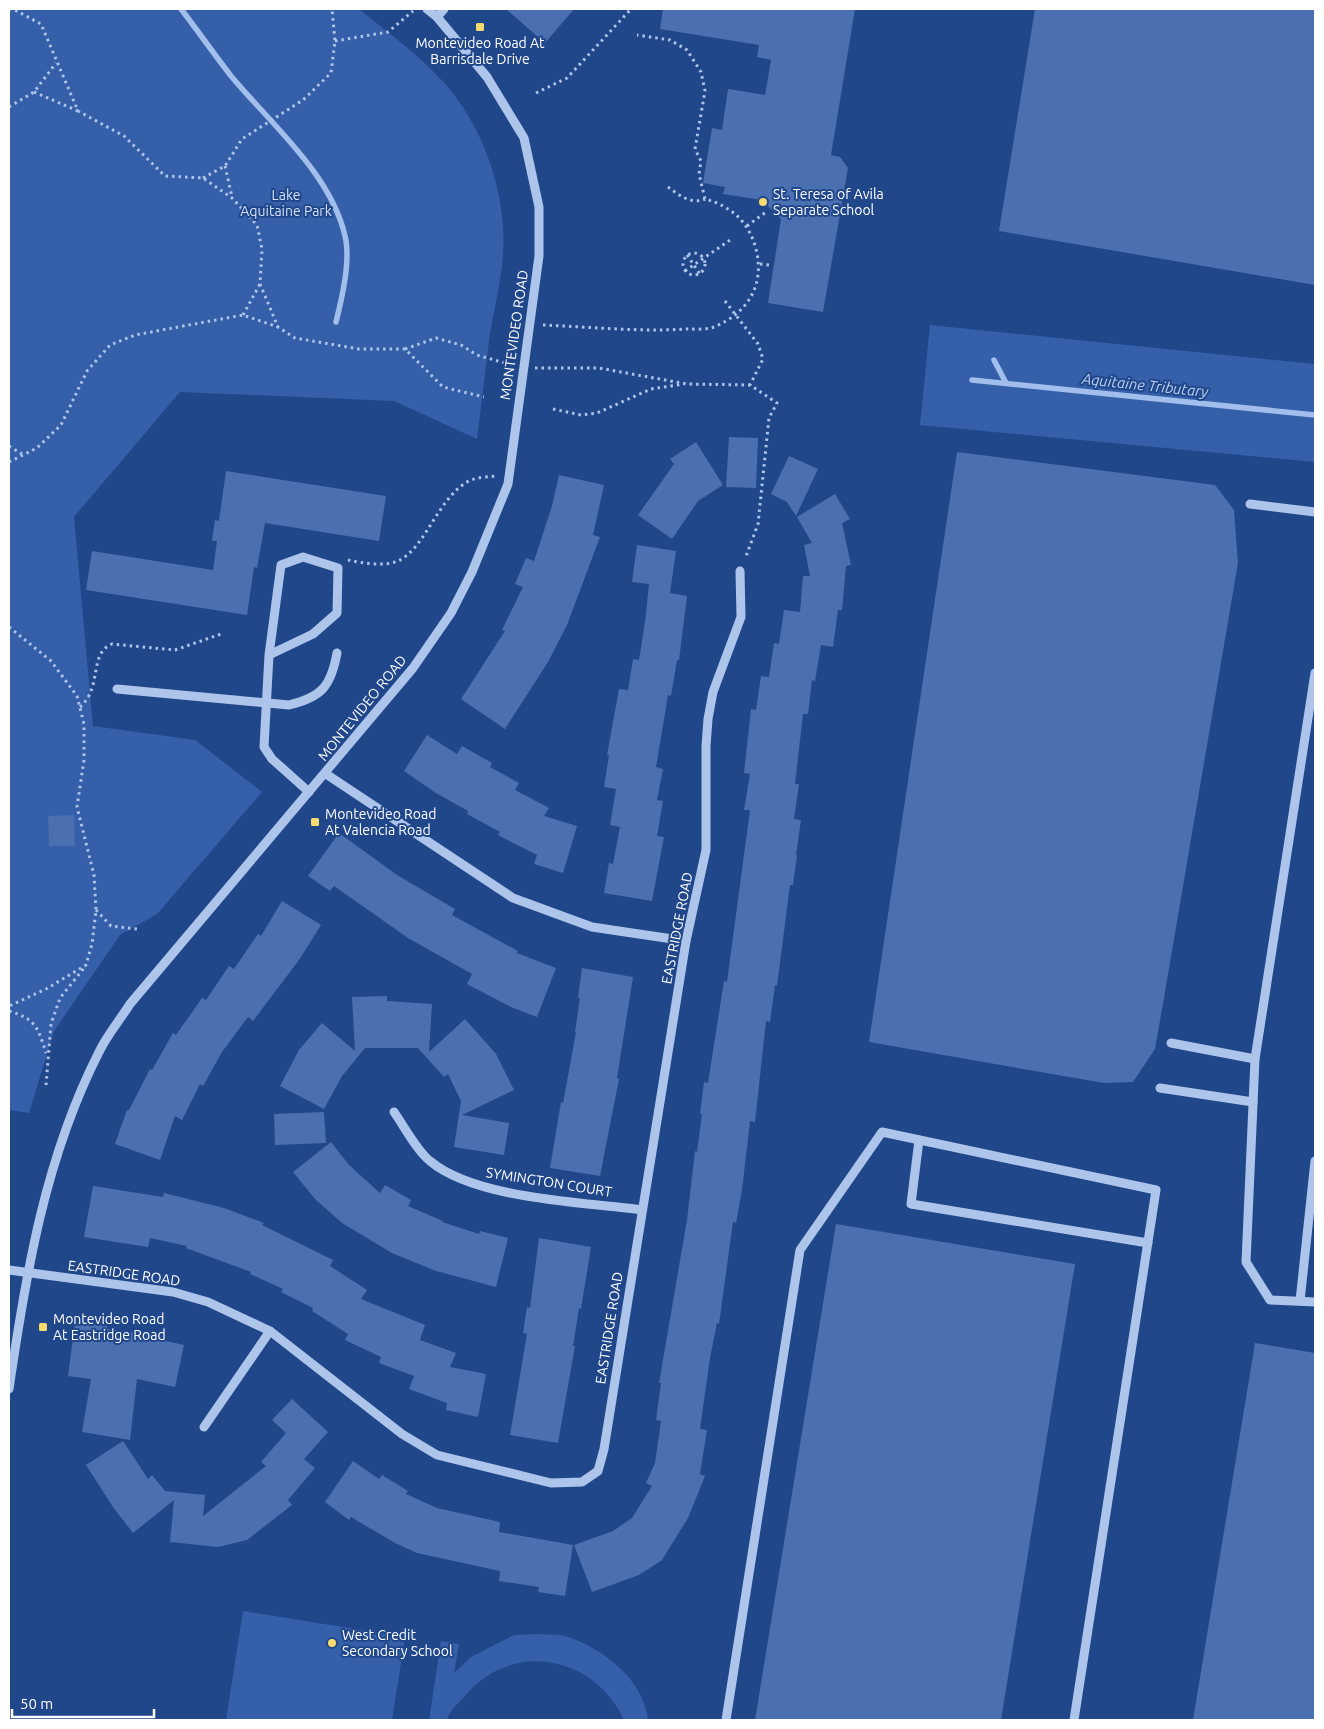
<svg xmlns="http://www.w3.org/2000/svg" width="1324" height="1729" font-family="Ubuntu,sans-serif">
	<rect width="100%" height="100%" fill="#21478b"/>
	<g fill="#355fa8">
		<path d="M9 9H359C391 35 426 60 452 92 487 137 507 198 503 255 501 284 493 312 489 341 485 373 481 406 477 439L394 401 180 392 74 517 93 726 195 740 262 792 157 914 120 935 54 1031 29 1113 9 1110Z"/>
		<path d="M930 325 1315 364V462L920 425Z"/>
		<path d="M243 1611 405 1637 392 1720H226Z"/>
		<path d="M541 1634C549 1635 558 1634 565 1636 601 1647 644 1679 648 1720H624C595 1656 512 1639 465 1696 459 1703 449 1711 447 1720H429L441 1641 459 1644 454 1673 471 1657 514 1635Z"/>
	</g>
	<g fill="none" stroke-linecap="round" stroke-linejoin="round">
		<g stroke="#a2beec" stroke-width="5.5">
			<path d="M181 9C198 31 214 54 231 76 270 123 331 174 345 236 351 260 342 298 336 322"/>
			<path d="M994 360 1006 383"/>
			<path d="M972 380 1315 415"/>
		</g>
	</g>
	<g fill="#4a70b2">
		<path d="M506 9H574L545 43Z"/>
		<path d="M663 9H855L831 155 840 157 848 168 823 312 768 303 781 219 762 200 723 194 725 187 703 183 712 128 722 130 728 89 765 95 771 60 757 57 759 45 660 29Z"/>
		<path d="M1035 9H1315V285L999 231Z"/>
		<path d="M729 437 758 438 756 488 726 487Z"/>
		<path d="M696 442 723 485 698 501 672 539 638 515 674 464 670 459Z"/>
		<path d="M957 452 1215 485 1234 510 1238 563 1164 998 1155 1049 1133 1082 1104 1083 869 1042Z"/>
		<path d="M789 456 818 469 796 516 787 502 771 494Z"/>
		<path d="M226 471 386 496 379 541 265 523 257 568 254 567 247 615 86 590 92 551 213 570 217 541H212L215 520 219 521Z"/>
		<path d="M559 475 604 485 593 535 600 537 567 625 548 662 505 729 461 699 505 631 502 630 523 587 515 584 526 558 534 561 552 506Z"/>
		<path d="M835 494 850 519 842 523 851 565 846 566 842 610H838L833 647 821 645 815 681 812 680 808 714H803L795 784H799L794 819 801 820 796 855H797L793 885H790L777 986 775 985 770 1022 766 1021 755 1122 750 1121 742 1190 736 1223 733 1222 719 1324 717 1323 710 1358 700 1429 707 1430 700 1474 705 1476 688 1518 662 1560 639 1575 592 1592 574 1545 613 1531 632 1518 652 1486 646 1483 655 1463 661 1421 656 1420 661 1383H659L687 1220 695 1151 697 1152 702 1114H700L704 1082 708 1083 724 981 727 982 750 810H744L750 774 744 773 751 709 756 710 761 676 769 677 774 643 779 644 784 610 800 612 803 576H810L804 545 812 543 797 517Z"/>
		<path d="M637 545 676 551 670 593 687 596 679 660H677L671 696 668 695 656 767 663 769 657 800 663 801 657 836 664 837 652 901 604 893 609 863 613 864 620 827 610 825 616 789 604 787 609 755H607L619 689 628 690 633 659 639 660 645 622 649 584 632 582Z"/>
		<path d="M427 735 457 754 462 746 492 763 490 767 519 783 515 790 549 808 544 816 577 826 563 873 534 864 537 855 498 835 500 832 467 814 468 811 436 793 404 771Z"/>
		<path d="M74 815 75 846H49L48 816Z"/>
		<path d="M339 833 397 875 455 909 452 915 518 951 517 953 556 968 537 1017 511 1007 467 984 472 974 408 938 334 886 330 891 308 876Z"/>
		<path d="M282 901 321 925 299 960 253 1021 248 1017 222 1052 203 1086 200 1084 182 1120 175 1116 160 1160 115 1144 127 1110H129L150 1069 152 1070 173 1033 176 1035 202 998 206 1000 229 966 234 969 258 934 261 936Z"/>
		<path d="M582 968 633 977 617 1078 619 1079 600 1176 550 1168 561 1102 563 1103 576 1032H575L580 998H578Z"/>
		<path d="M387 996V1001L432 1004 429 1052 465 1019 496 1054 514 1090 462 1115 509 1123 504 1155 454 1147 461 1101 448 1074 444 1077 418 1048H365L342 1076 324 1109 280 1086 299 1050 322 1023 355 1051 352 997Z"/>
		<path d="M324 1112 326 1143 275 1145 274 1114Z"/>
		<path d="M331 1142 349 1165 380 1193 385 1185 411 1200 408 1206 443 1221 442 1222 479 1234 480 1231 508 1238 496 1287 436 1271 392 1253 342 1223 315 1199 293 1172Z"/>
		<path d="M93 1186 163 1197 164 1193 224 1208 264 1223 262 1225 333 1260 330 1266 367 1290 361 1299 425 1325 420 1340 456 1353 450 1367 486 1374 478 1417 446 1410 447 1403 409 1389 414 1376 379 1363 381 1357 345 1340 348 1334 312 1311 313 1308 281 1292 283 1289 250 1274 251 1272 186 1248 187 1246 150 1238 148 1247 84 1237Z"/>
		<path d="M836 1224 1075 1264 1001 1720H755Z"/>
		<path d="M539 1238 591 1247 581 1309 579 1308 573 1346H575L558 1443 510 1435 527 1334 523 1333 527 1307 530 1308Z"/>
		<path d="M75 1322 107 1326V1329L144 1334 143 1336 184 1345 175 1387 137 1379 130 1440 82 1432 91 1379 68 1376Z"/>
		<path d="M1255 1343 1315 1353V1720H1193Z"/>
		<path d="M292 1399 328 1432 304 1459 315 1468 288 1500 292 1505 247 1540 218 1547 170 1542 174 1500 133 1533 113 1507 86 1465 123 1441 148 1479 152 1475 165 1491 205 1495 203 1516 266 1466 261 1462 286 1433 272 1420Z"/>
		<path d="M353 1461 379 1479 382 1475 408 1491 406 1494 437 1508 500 1522 499 1532 573 1545 565 1596 538 1592 539 1587 499 1581 500 1571 417 1553 395 1543 351 1517 349 1520 325 1502Z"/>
	</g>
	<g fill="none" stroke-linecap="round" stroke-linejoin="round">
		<g stroke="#aec5eb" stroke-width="3" stroke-dasharray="2.5 4" stroke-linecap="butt">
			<path d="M9 9H13L41 24 78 111 124 136 165 176 203 178 232 198 257 225 262 249 260 284 278 327 295 338 359 349H405L443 387 484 397"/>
			<path d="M335 41 388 32 413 11"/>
			<path d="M34 92 78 111"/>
			<path d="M536 93 567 78 631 9"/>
			<path d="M9 107 34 92 56 63"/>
			<path d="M225 166 232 197"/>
			<path d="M203 178 225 166 242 139 303 100 331 73 335 41 332 9"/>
			<path d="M668 187C679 195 691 205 705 199"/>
			<path d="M747 226 766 212"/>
			<circle cx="694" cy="264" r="11"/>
			<path d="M687 255 700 274"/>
			<path d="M760 264 770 265"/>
			<path d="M685 271 733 238"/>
			<path d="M725 301 758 344 763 359 750 385 777 403 769 418 758 524 745 559"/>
			<path d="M243 315 260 284"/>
			<path d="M543 325C591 327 639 332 687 329 695 329 706 330 714 327 748 313 765 285 756 249 749 222 731 206 705 199L699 174 701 161 695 149 705 91 701 72 687 50 670 40 637 35"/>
			<path d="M405 349 436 338 461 345 477 355 512 365"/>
			<path d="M535 368H599L687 384 750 385"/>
			<path d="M553 409 581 415 597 413 651 389 684 384"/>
			<path d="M9 446 22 454"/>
			<path d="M9 462 37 448 61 425 87 371 110 345 135 335 243 315 278 327"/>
			<path d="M348 560C362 563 383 567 398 561 426 548 438 497 469 481 477 477 488 477 496 476"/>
			<path d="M9 627 51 661 77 696 84 724V760L77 807 94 875 96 910 92 944 86 965 46 989 9 1006"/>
			<path d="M80 707C103 687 88 654 112 644L175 650 221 634"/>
			<path d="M96 910 111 926 137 929"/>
			<path d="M9 1011C36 1019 38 1028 46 1053"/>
			<path d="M46 1085 51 1024 60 998 84 968"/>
		</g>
		<g stroke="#aec5eb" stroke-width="9">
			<path d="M437 17 444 9"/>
			<path d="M1250 504 1315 512"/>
			<path d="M269 655 313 634 337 613 338 568 303 557 281 565 269 655 264 747 272 759 309 792"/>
			<path d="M1315 673 1255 1059 1246 1262 1270 1300 1315 1302"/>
			<path d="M117 689 289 705C322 697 331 686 337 653"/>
			<path d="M326 774 513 898 592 927 686 941"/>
			<path d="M1171 1043 1255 1059"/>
			<path d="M1160 1088 1253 1102"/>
			<path d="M394 1112C404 1126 417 1151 430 1161 475 1199 583 1202 642 1210"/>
			<path d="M919 1140 911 1204 1148 1243"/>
			<path d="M9 1270 173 1292 208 1302 270 1331 402 1434 437 1455 551 1483 582 1482 598 1471 604 1449 686 941 706 850V746L708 719 713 692 741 617 740 571"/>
			<path d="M1300 1301 1315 1161"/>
			<path d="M9 1389C26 1273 45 1158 99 1052 107 1035 120 1020 130 1004L413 668 451 613 472 572 508 484 539 256V207L524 138 487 77 437 17 427 9"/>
			<path d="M204 1427 270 1331"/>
			<path d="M726 1720 800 1250 882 1132 1156 1190 1074 1720"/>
		</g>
	</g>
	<g fill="#f8db6f" stroke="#21478b" stroke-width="2">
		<rect x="475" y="22" width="10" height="10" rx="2.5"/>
		<circle cx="763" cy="202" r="5"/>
		<rect x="310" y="817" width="10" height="10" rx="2.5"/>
		<rect x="38" y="1322" width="10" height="10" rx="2.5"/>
		<circle cx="332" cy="1643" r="5"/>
	</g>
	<g text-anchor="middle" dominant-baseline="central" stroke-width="4" stroke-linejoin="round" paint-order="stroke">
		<g font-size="14" fill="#fff" stroke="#21478b" text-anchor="start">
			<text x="480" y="43" text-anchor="middle">Montevideo Road At<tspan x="480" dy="16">Barrisdale Drive</tspan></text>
			<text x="773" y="194">St. Teresa of Avila<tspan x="773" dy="16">Separate School</tspan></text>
			<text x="325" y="814">Montevideo Road<tspan x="325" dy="16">At Valencia Road</tspan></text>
			<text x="53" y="1319">Montevideo Road<tspan x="53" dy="16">At Eastridge Road</tspan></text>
			<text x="342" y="1635">West Credit<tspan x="342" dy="16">Secondary School</tspan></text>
		</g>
		<g font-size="14" fill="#d3e1f8" stroke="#21478b">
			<text x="286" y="195">Lake<tspan x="286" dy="16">Aquitaine Park</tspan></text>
		</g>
		<g font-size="14" fill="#fff" stroke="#21478b">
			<text transform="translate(514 335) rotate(-82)">MONTEVIDEO ROAD</text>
			<text transform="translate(362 708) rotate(-51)">MONTEVIDEO ROAD</text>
			<text transform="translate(677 928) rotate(-79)">EASTRIDGE ROAD</text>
			<text transform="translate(549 1182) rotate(9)">SYMINGTON COURT</text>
			<text transform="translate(124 1273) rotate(8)">EASTRIDGE ROAD</text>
			<text transform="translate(609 1328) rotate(-81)">EASTRIDGE ROAD</text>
		</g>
		<g font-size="15" font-style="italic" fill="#bacff2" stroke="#21478b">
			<text transform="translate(1145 385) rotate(6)">Aquitaine Tributary</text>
		</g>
	</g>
	<rect width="1324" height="1729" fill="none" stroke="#ffffff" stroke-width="20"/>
	<path d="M12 1709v8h142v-8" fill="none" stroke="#ffffff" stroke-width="2.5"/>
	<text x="20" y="1709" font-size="15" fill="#ffffff" stroke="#21478b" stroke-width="4" paint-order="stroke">50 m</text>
</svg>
